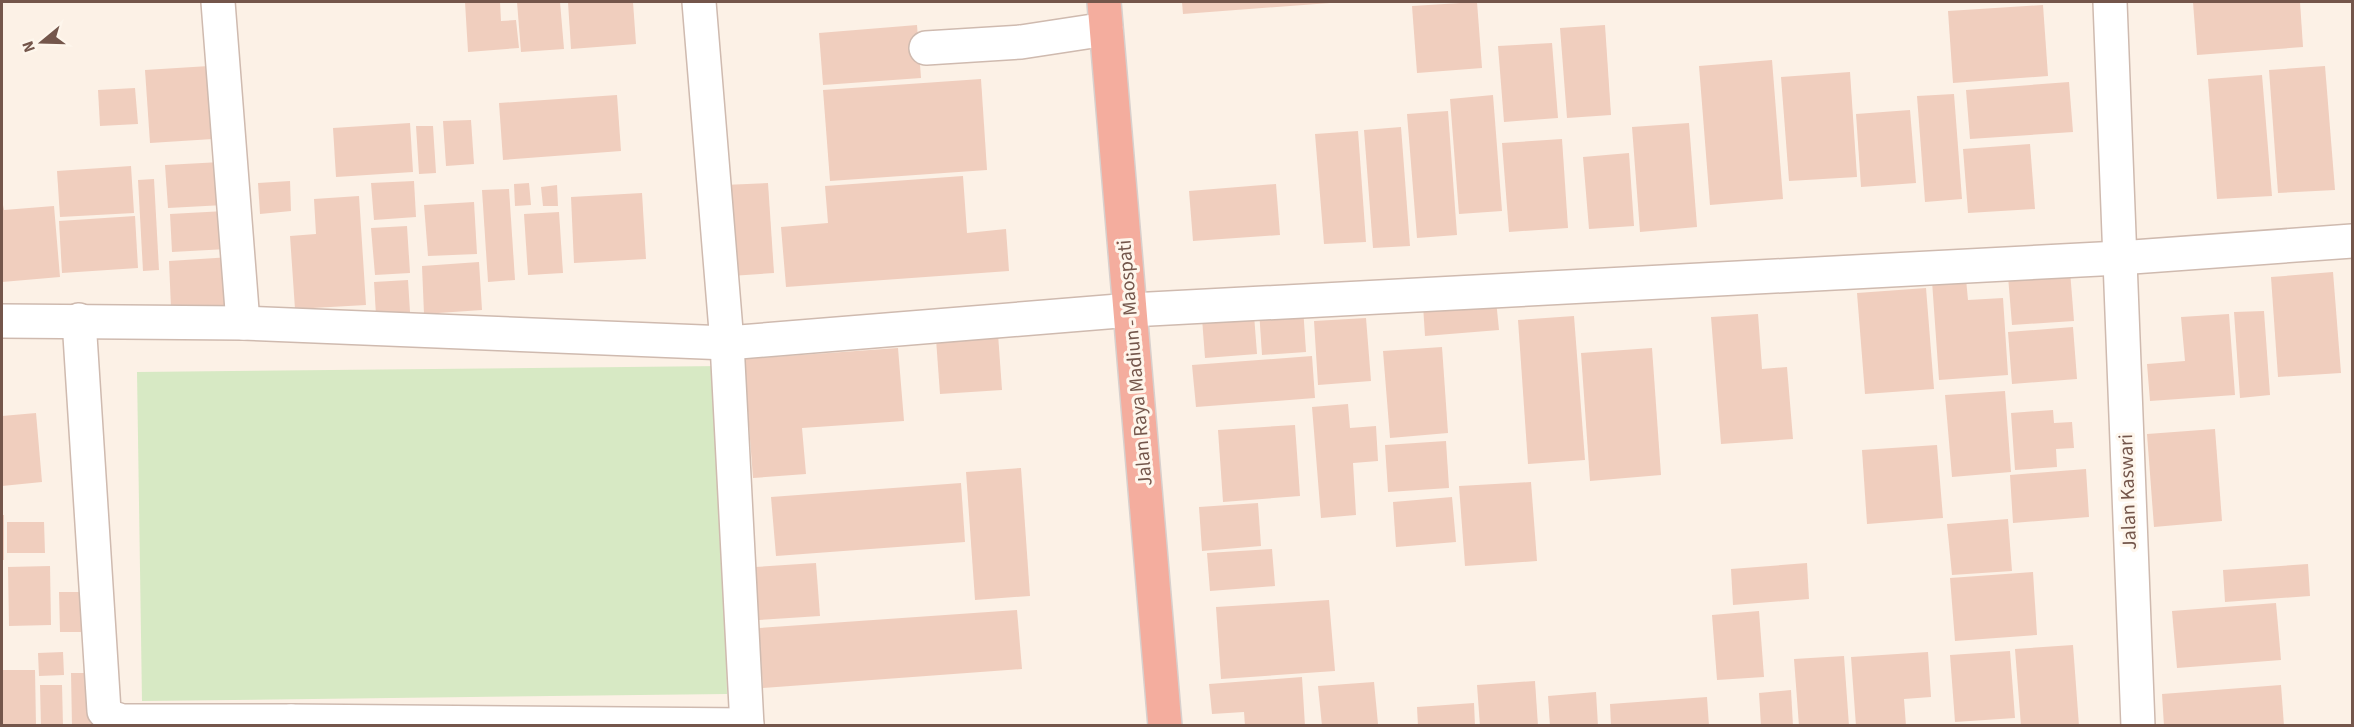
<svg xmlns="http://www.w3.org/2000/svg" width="2354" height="727" font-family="'Source Sans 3',sans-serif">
	<rect width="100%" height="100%" fill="#fcf1e6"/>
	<path fill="#d7e9c4" d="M722 366 727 694 142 701 137 372Z"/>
	<g fill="#f0cebe">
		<path d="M465 2H500L501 21 516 20 519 48 468 52Z"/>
		<path d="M517 2H560L564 49 521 52Z"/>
		<path d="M568 2H633L636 44 571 49Z"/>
		<path d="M1182 2H1330V3L1183 14Z"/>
		<path d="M1477 2 1482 68 1417 73 1412 6Z"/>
		<path d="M2193 2H2300L2303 47 2197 55Z"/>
		<path d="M2043 5 2048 76 1953 83 1948 11Z"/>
		<path d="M917 25 921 78 823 85 819 33Z"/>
		<path d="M1605 25 1611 115 1567 118 1560 28Z"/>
		<path d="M1552 43 1558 118 1504 122 1498 46Z"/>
		<path d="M1772 60 1783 199 1710 205 1699 66Z"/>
		<path d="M209 66 213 139 150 143 145 70Z"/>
		<path d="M2325 66 2335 190 2278 193 2269 70Z"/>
		<path d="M1850 72 1857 177 1789 181 1781 77Z"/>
		<path d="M2262 75 2272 196 2217 199 2208 79Z"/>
		<path d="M981 79 987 170 830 181 823 90Z"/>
		<path d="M2069 82 2073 132 1970 139 1966 90Z"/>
		<path d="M135 88 138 124 100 126 98 90Z"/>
		<path d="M1954 94 1962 199 1925 202 1917 96Z"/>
		<path d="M617 95 621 151 503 160 499 103Z"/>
		<path d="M1493 95 1502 211 1459 214 1450 99Z"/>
		<path d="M1910 110 1916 183 1861 187 1856 114Z"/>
		<path d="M1448 111 1457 235 1417 238 1407 114Z"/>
		<path d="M471 120 474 164 446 166 443 121Z"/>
		<path d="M410 123 413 172 336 177 333 128Z"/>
		<path d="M1689 123 1697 227 1640 232 1632 127Z"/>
		<path d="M416 126H433L436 173 419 174Z"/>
		<path d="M1401 127 1410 246 1373 248 1364 130Z"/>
		<path d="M1358 131 1366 242 1324 244 1315 134Z"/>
		<path d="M1562 139 1568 228 1509 232 1502 143Z"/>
		<path d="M2030 144 2035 209 1968 213 1963 149Z"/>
		<path d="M1629 153 1634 226 1589 229 1583 157Z"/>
		<path d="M221 162 224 205 168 208 165 165Z"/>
		<path d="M131 166 134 213 60 217 57 171Z"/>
		<path d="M963 176 967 233 1006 229 1009 271 786 287 781 227 828 223 825 186Z"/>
		<path d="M154 179 159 270 143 271 138 180Z"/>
		<path d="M290 181 291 211 260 214 258 183Z"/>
		<path d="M414 181 416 217 374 220 371 183Z"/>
		<path d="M529 183 531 205 515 206 514 184Z"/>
		<path d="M768 183 774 273 731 276 724 185Z"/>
		<path d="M1276 184 1280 235 1193 241 1189 191Z"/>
		<path d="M557 185 558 206H543L541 187Z"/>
		<path d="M509 189 515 280 488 282 482 190Z"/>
		<path d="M642 193 646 259 574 263 571 197Z"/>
		<path d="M359 196 366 305 295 309 290 236 316 234 314 199Z"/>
		<path d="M2 200 4 210 54 206 60 277 2 282Z"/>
		<path d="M474 202 477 254 428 256 424 205Z"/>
		<path d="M225 211 227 249 172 252 170 214Z"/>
		<path d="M559 212 563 273 528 275 524 214Z"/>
		<path d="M135 216 138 268 62 273 59 221Z"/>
		<path d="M407 226 410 273 375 275 371 228Z"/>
		<path d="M231 257 234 305 171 308 169 261Z"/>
		<path d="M479 262 482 310 424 314 422 266Z"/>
		<path d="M2070 271 2074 321 2012 325 2008 276Z"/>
		<path d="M2333 272 2341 373 2278 377 2271 277Z"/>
		<path d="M1966 279 1968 300 2003 298 2008 375 1939 380 1932 281Z"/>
		<path d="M408 280 410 312 376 315 374 282Z"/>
		<path d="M1926 288 1934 389 1865 394 1857 293Z"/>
		<path d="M1496 300 1499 330 1425 336 1423 305Z"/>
		<path d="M1303 307 1306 352 1262 355 1259 310Z"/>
		<path d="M2264 311 2270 395 2240 398 2234 312Z"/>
		<path d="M1758 314 1762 369 1787 367 1793 439 1721 444 1711 317Z"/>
		<path d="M2229 314 2235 395 2150 401 2147 364 2185 361 2181 317Z"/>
		<path d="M1254 315 1257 354 1205 358 1202 318Z"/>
		<path d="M1574 316 1585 460 1528 464 1518 320Z"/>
		<path d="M1366 318 1371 381 1318 385 1314 321Z"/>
		<path d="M2073 327 2077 379 2012 384 2008 332Z"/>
		<path d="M998 334 1002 390 940 394 936 339Z"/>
		<path d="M1442 347 1448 433 1390 438 1383 351Z"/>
		<path d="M898 348 904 421 802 428 806 474 753 478 744 359Z"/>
		<path d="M1652 348 1661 475 1590 481 1581 353Z"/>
		<path d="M1312 356 1315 398 1196 407 1192 365Z"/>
		<path d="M2005 391 2011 472 1952 477 1945 395Z"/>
		<path d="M1348 404 1350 428 1376 426 1378 461 1353 463 1356 515 1321 518 1312 407Z"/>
		<path d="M2053 410 2054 423 2072 422 2074 448 2056 449 2057 467 2015 470 2011 413Z"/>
		<path d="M36 413 42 482 2 486V416Z"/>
		<path d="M1295 425 1300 496 1223 502 1218 430Z"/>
		<path d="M2215 429 2222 521 2154 527 2147 434Z"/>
		<path d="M1446 441 1449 488 1388 492 1385 445Z"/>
		<path d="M1937 445 1943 518 1867 524 1862 450Z"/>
		<path d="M1021 468 1030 596 975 600 966 472Z"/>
		<path d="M2086 469 2089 517 2013 523 2010 475Z"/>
		<path d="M1531 482 1537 561 1465 566 1459 486Z"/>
		<path d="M961 483 965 542 776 556 771 497Z"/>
		<path d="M1452 497 1456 542 1396 547 1393 502Z"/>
		<path d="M1258 503 1261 546 1202 551 1199 507Z"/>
		<rect x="2" y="515" width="2" height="45"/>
		<path d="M2008 519 2012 571 1952 575 1947 524Z"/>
		<path d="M7 522H44L45 553H7Z"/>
		<path d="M1272 549 1275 586 1210 591 1207 553Z"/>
		<path d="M816 563 820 616 759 620 755 567Z"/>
		<path d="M1807 563 1809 599 1733 605 1731 569Z"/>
		<path d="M2308 564 2310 596 2225 602 2223 570Z"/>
		<path d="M50 566 51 625 9 626 8 567Z"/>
		<path d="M2033 572 2037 635 1955 641 1950 578Z"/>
		<path d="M59 592H84L85 632H60Z"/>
		<path d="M1329 600 1335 671 1221 679 1216 607Z"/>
		<path d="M2276 603 2281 660 2177 668 2172 611Z"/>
		<path d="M1017 610 1022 669 763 688 759 628Z"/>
		<path d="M1759 611 1764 677 1717 680 1712 615Z"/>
		<path d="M2073 645 2079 726H2021L2015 649Z"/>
		<path d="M2010 651 2015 718 1955 722 1950 655Z"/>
		<path d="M63 652 64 675 39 676 38 653Z"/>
		<path d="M1928 652 1931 697 1904 699 1906 726H1856L1851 657Z"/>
		<path d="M1844 656 1849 726H1799L1794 659Z"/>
		<path d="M2 670H35L36 726H2Z"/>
		<path d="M71 673H92L93 726H72Z"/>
		<path d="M1302 677 1305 726H1245L1244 712 1212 714 1209 684Z"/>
		<path d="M1535 681 1538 726H1480L1477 685Z"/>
		<path d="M1374 682 1378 724 1322 726 1318 686Z"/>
		<path d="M40 685H62L63 726H41Z"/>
		<path d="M2281 685 2284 726H2164L2162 694Z"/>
		<path d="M1791 690 1793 726H1761L1759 693Z"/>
		<path d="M1596 692 1598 726H1550L1548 696Z"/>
		<path d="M1707 697 1709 726H1611L1610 704Z"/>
		<path d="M1474 703 1475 726H1418L1417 707Z"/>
	</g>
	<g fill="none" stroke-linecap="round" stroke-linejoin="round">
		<defs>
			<g id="street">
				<path d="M218 2 243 323"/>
				<path d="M699 2 727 343 747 726"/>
				<path d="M2110 2 2138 726"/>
				<path d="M926 48 1021 42 1106 29"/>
				<path d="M79 320 104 711 110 717 122 721H291"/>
				<path d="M2 321 243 323 727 343 1131 310 2119 258 2352 241"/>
				<path d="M292 726 291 721 747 725"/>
			</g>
			<path id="highway" d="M1104 2 1165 726"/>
		</defs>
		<use href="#street" stroke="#cfbaaf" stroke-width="36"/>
		<use href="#highway" stroke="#d8d0cd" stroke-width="36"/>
		<use href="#street" stroke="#fff" stroke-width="33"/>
		<use href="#highway" stroke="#f4ad9e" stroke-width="33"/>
	</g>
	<g text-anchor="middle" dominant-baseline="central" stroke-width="6" stroke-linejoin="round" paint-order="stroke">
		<g font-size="20" fill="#74564b" stroke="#fef6ec">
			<text transform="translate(1135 363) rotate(-95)">Jalan Raya Madiun - Maospati</text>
			<text transform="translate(2128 492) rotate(-92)">Jalan Kaswari</text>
		</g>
	</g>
	<rect width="2354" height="727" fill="none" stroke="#74564b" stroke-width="6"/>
	<g transform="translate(42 42) rotate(251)" stroke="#fef6ec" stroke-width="4.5" paint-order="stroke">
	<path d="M0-4.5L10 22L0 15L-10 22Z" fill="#74564b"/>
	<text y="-9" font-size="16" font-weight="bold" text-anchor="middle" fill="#74564b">N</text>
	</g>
</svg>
